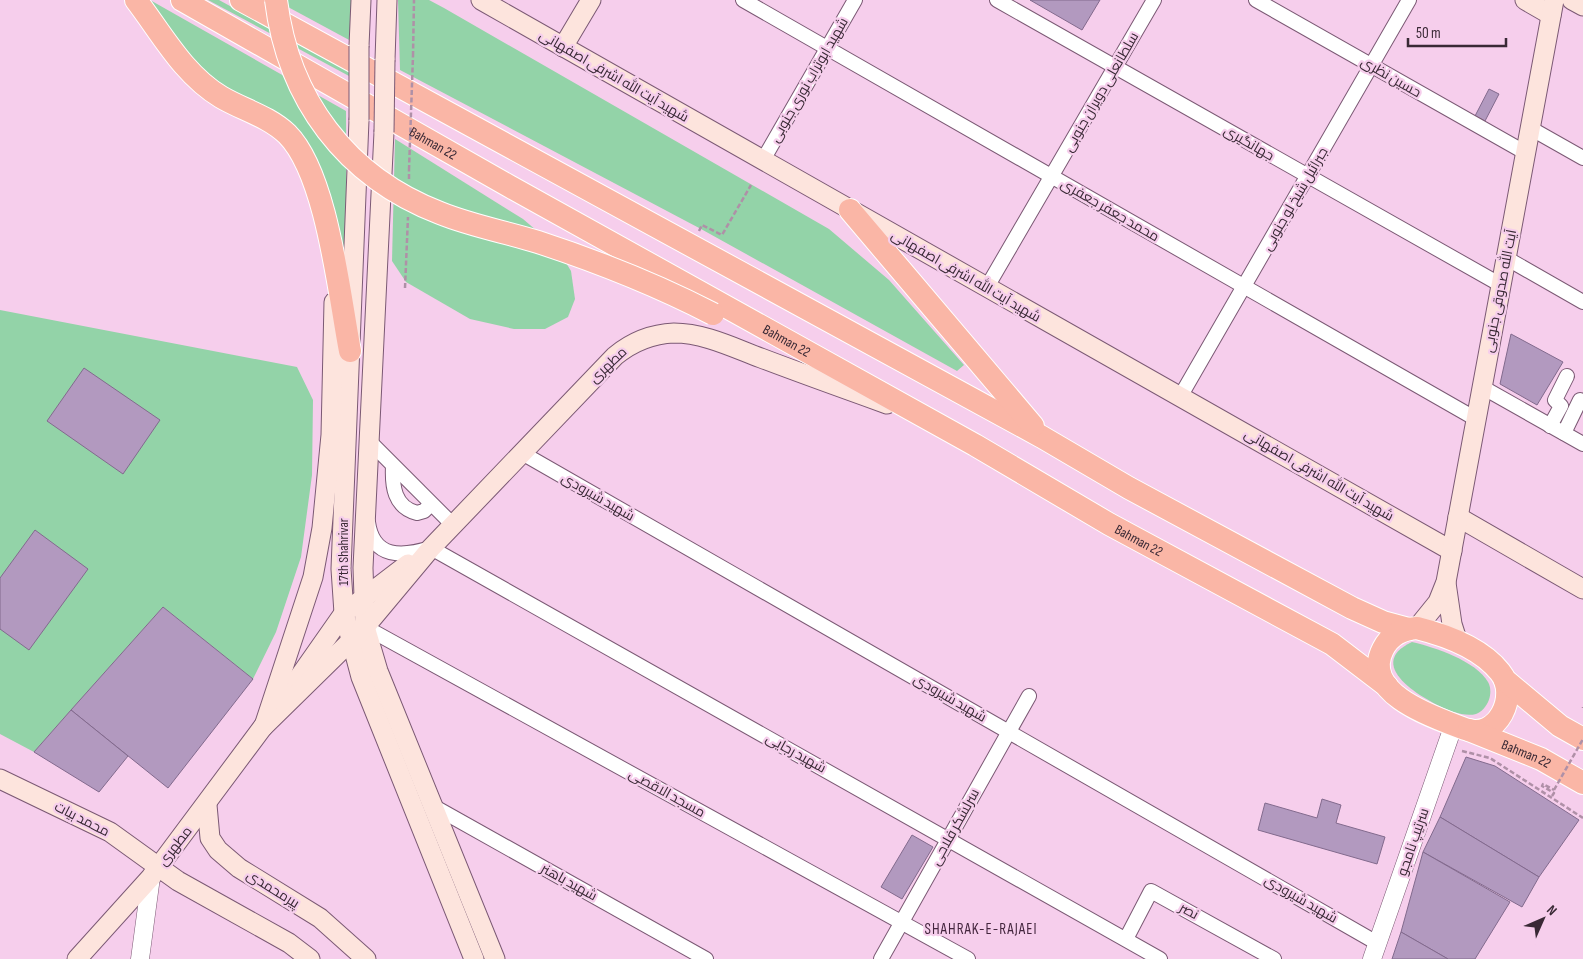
<svg xmlns="http://www.w3.org/2000/svg" width="1583" height="959" font-family="'Sofia Sans Condensed',Cairo,sans-serif">
	<rect width="100%" height="100%" fill="#f6ceec"/>
	<g fill="#93d3a8">
		<path d="M150 0 346 111 347 261 340 259 332 199 319 172 214 85 180 49Z"/>
		<path d="M208 0H219L349 71V76Z"/>
		<path d="M275 0H351V41Z"/>
		<path d="M398 0H429L444 8 829 229 889 280 964 365 957 371 701 229 400 70Z"/>
		<path d="M395 139 523 219 557 248 571 271 575 299 568 317 545 329H514L470 319 406 282 392 261Z"/>
		<path d="M0 310 297 367 313 400 312 475 301 557 276 632 253 679 163 607 34 752 0 734Z"/>
		<path d="M1412 642C1434 647 1476 661 1488 682 1494 693 1488 709 1476 714 1469 716 1460 714 1454 712 1430 704 1360 666 1412 642Z"/>
	</g>
	<g fill="#b299bf" stroke="#826a8d">
		<path d="M1030 0H1100L1082 30Z"/>
		<path d="M1489 89 1499 94 1485 121 1475 116Z"/>
		<path d="M1511 334 1563 362 1537 405 1500 384Z"/>
		<path d="M84 368 160 420 123 474 47 421Z"/>
		<path d="M35 530 88 569 29 650 0 629V578Z"/>
		<path d="M163 607 253 679 168 788 71 710Z"/>
		<path d="M71 710 128 756 99 792 34 752Z"/>
		<path d="M1466 757 1495 766 1579 820 1539 877 1440 817Z"/>
		<path d="M1322 799 1341 805 1336 823 1385 837 1377 864 1258 830 1265 803 1317 818Z"/>
		<path d="M1440 817 1539 877 1522 907 1423 852Z"/>
		<path d="M912 835 933 847 902 899 881 887Z"/>
		<path d="M1423 852 1510 902 1475 959H1448L1401 932Z"/>
		<path d="M1401 932 1448 959H1392Z"/>
	</g>
	<g fill="none" stroke-linecap="round" stroke-linejoin="round">
		<defs>
			<g id="minor">
				<path d="M743 0 1476 419"/>
				<path d="M997 0 1501 285"/>
				<path d="M1256 0 1526 153"/>
				<path d="M1530 128 1583 158"/>
				<path d="M763 160 855 0"/>
				<path d="M1506 258 1583 302"/>
				<path d="M987 287 1154 0"/>
				<path d="M1482 387 1583 444"/>
				<path d="M1180 397 1409 0"/>
				<path d="M1550 426 1561 406 1555 400 1567 376"/>
				<path d="M1564 433 1580 400"/>
				<path d="M370 442 453 525"/>
				<path d="M522 453 1377 943"/>
				<path d="M393 466C392 486 394 507 417 513L424 511 431 504"/>
				<path d="M368 522C373 559 402 557 431 548L1160 959"/>
				<path d="M365 627 968 959"/>
				<path d="M433 806 706 959"/>
				<path d="M1126 939 1151 891 1274 959"/>
				<path d="M881 959 1029 696"/>
			</g>
			<g id="tertiary">
				<path d="M140 959 151 877"/>
				<path d="M1372 959 1454 724"/>
			</g>
			<g id="secondary">
				<path d="M481 0 1452 551"/>
				<path d="M1525 0 1551 15"/>
				<path d="M1572 0 1583 6"/>
				<path d="M359 46 361 0"/>
				<path d="M563 47 591 0"/>
				<path d="M385 60 387 0"/>
				<path d="M359 120 341 569 344 613 361 677 474 959"/>
				<path d="M384 132 363 568 365 627 378 671 495 959"/>
				<path d="M1458 517 1583 589"/>
				<path d="M1446 583 1452 624 1458 643"/>
				<path d="M1417 628 1438 602 1446 582 1554 0"/>
				<path d="M290 690 344 613 408 564"/>
				<path d="M265 723 313 577 322 528 331 435 334 302"/>
				<path d="M263 727 365 627 431 548 615 356C632 342 650 334 674 333 704 333 734 348 761 358 803 374 845 389 887 404"/>
				<path d="M0 779 110 832 178 881 289 943 310 959"/>
				<path d="M207 805 210 838 218 850 239 868 320 918 366 959"/>
				<path d="M77 959 151 877 271 716"/>
			</g>
			<g id="trunk">
				<path d="M136 0C162 34 183 74 221 97 243 110 268 116 287 134 327 174 339 294 350 351"/>
				<path id="s1" d="M182 0 509 186 975 445 1109 524 1332 644 1387 686"/>
				<path d="M241 0 1042 437 1129 488 1352 608 1383 622 1409 629"/>
				<path d="M850 210 1033 426"/>
				<path d="M1417 628C1445 635 1481 648 1500 672 1519 695 1498 741 1465 729 1436 718 1360 694 1383 649 1390 635 1402 629 1417 628Z"/>
				<path d="M1505 680 1560 726 1583 739"/>
				<path id="s2" d="M1469 730 1541 759 1583 783"/>
			</g>
		</defs>
		<use href="#minor" stroke="#7b5974" stroke-width="16"/>
		<use href="#tertiary" stroke="#7b5974" stroke-width="19"/>
		<use href="#secondary" stroke="#7b5974" stroke-width="21"/>
		<use href="#trunk" stroke="#fff" stroke-width="24"/>
		<g stroke="#af90a7" stroke-width="2.5" stroke-dasharray="5 2.5" stroke-linecap="butt">
			<path d="M413 56 414 0"/>
			<path d="M409 179V170"/>
			<path d="M699 231 702 225 722 235 751 185"/>
			<path d="M405 288 408 217"/>
			<path d="M1583 707V708"/>
			<path d="M1462 751 1490 758 1583 818"/>
			<path d="M1552 796 1554 793 1542 786 1543 784 1554 790"/>
		</g>
		<use href="#minor" stroke="#fff" stroke-width="14"/>
		<use href="#tertiary" stroke="#fff" stroke-width="18"/>
		<use href="#secondary" stroke="#fde4dd" stroke-width="19"/>
		<use href="#trunk" stroke="#fab6a6" stroke-width="22"/>
		<defs>
			<g id="secondary-bridge">
				<path d="M359 120V46"/>
				<path d="M384 132 385 60"/>
			</g>
			<path id="trunk-bridge" d="M276 0C288 99 346 177 440 213 472 226 506 232 538 242 599 262 657 285 713 314"/>
		</defs>
		<use href="#secondary-bridge" stroke="#7b5974" stroke-width="21" stroke-linecap="butt"/>
		<use href="#trunk-bridge" stroke="#fff" stroke-width="24" stroke-linecap="butt"/>
		<g stroke="#af90a7" stroke-width="2.5" stroke-dasharray="5 2.5" stroke-linecap="butt">
			<path d="M409 170 413 56"/>
			<path d="M1554 790 1583 739"/>
		</g>
		<use href="#secondary-bridge" stroke="#fde4dd" stroke-width="19"/>
		<use href="#trunk-bridge" stroke="#fab6a6" stroke-width="22"/>
	</g>
	<g text-anchor="middle" dominant-baseline="central" stroke-width="4.5" stroke-linejoin="round" paint-order="stroke">
		<g font-size="14" fill="#392935" stroke="#f6ceec">
			<text transform="translate(614 76) rotate(30)">شهید آیت الله اشرفی اصفهانی</text>
			<text transform="translate(1391 77) rotate(30)">حسین نظری</text>
			<text transform="translate(809 80) rotate(-60)">شهید ابوتراب نوری جنوبی</text>
			<text transform="translate(1101 92) rotate(-60)">سلطانعلی دویران جنوبی</text>
			<text stroke="none"><textPath href="#s1" startOffset="289">Bahman 22</textPath></text>
			<text transform="translate(1249 143) rotate(30)">جهانگیری</text>
			<text transform="translate(1295 199) rotate(-60)">جبرائیل شیخ لو جنوبی</text>
			<text transform="translate(1110 210) rotate(30)">محمد جعفر جعفری</text>
			<text transform="translate(966 276) rotate(30)">شهید آیت الله اشرفی اصفهانی</text>
			<text transform="translate(1500 291) rotate(-79)">آیت الله صدوقی جنوبی</text>
			<text stroke="none"><textPath href="#s1" startOffset="694">Bahman 22</textPath></text>
			<text transform="translate(608 365) rotate(-43)">مطهری</text>
			<text transform="translate(1319 475) rotate(30)">شهید آیت الله اشرفی اصفهانی</text>
			<text transform="translate(598 497) rotate(30)">شهید شیرودی</text>
			<text stroke="none"><textPath href="#s1" startOffset="1099">Bahman 22</textPath></text>
			<text transform="translate(343 552) rotate(-90)">17th Shahrivar</text>
			<text transform="translate(950 698) rotate(30)">شهید شیرودی</text>
			<text transform="translate(796 753) rotate(29)">شهید رجایی</text>
			<text stroke="none"><textPath href="#s2" startOffset="62">Bahman 22</textPath></text>
			<text transform="translate(667 793) rotate(29)">مسجد الاقصی</text>
			<text transform="translate(82 819) rotate(27)">محمد بیات</text>
			<text transform="translate(955 827) rotate(-61)">سرلشکر فلاحی</text>
			<text transform="translate(1413 842) rotate(-71)">سرتیپ نامجو</text>
			<text transform="translate(175 846) rotate(-52)">مطهری</text>
			<text transform="translate(569 882) rotate(29)">شهید باهنر</text>
			<text transform="translate(273 889) rotate(32)">پیرمحمدی</text>
			<text transform="translate(1301 899) rotate(30)">شهید شیرودی</text>
			<text transform="translate(1189 911) rotate(29)">نصر</text>
		</g>
		<g font-size="15" letter-spacing="1" fill="#44263e" stroke="#f6ceec">
			<text x="981" y="929">SHAHRAK-E-RAJAEI</text>
		</g>
	</g>
	<g transform="translate(1543 919) rotate(45)" stroke="#f6ceec" stroke-width="4" paint-order="stroke">
	<path d="M0-4L9 19L0 12L-9 19Z" fill="#392935"/>
	<text y="-8" font-size="14" font-weight="bold" text-anchor="middle" fill="#392935">N</text>
	</g>
	<path d="M1408 38v8h98v-8" fill="none" stroke="#392935" stroke-width="2.5"/>
	<text x="1416" y="38" font-size="15" fill="#392935" stroke="#f6ceec" stroke-width="4" paint-order="stroke">50 m</text>
</svg>
